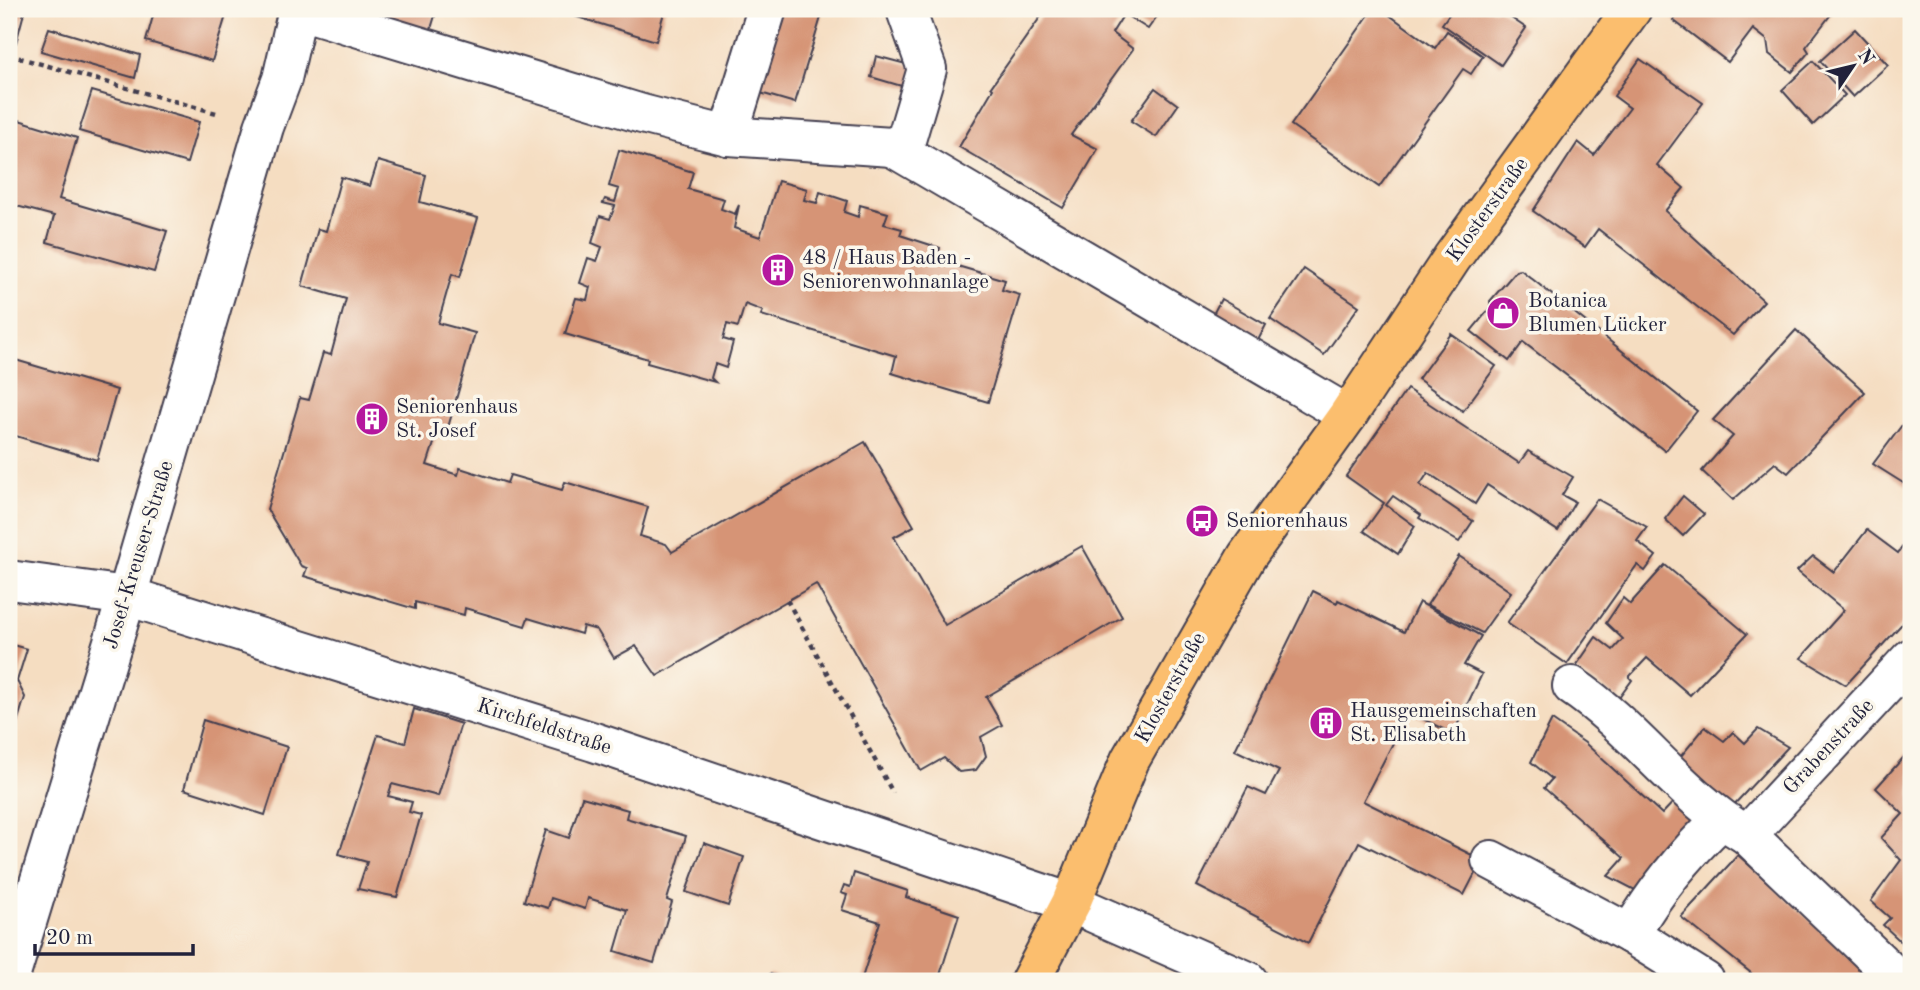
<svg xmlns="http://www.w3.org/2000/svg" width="1920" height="990" font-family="'Old Standard TT',serif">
	<rect width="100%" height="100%" fill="#fbf7ec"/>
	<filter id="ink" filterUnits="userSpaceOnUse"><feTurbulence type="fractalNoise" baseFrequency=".0143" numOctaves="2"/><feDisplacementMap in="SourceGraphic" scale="14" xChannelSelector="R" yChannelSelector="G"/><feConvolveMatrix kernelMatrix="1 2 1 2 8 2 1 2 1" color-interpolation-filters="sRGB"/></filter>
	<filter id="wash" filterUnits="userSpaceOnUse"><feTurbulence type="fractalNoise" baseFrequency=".00686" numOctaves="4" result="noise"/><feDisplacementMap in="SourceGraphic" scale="28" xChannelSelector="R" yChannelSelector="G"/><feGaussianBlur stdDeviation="1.57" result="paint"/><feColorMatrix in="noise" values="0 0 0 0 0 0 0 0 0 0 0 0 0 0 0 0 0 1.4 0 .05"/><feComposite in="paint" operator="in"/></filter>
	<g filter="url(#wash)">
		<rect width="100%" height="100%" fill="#f5ddc1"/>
		<g id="blocks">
			<g fill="#d69476">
				<path d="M9 9H25L16 43 9 42Z"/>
				<path d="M155 9H228L212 61 146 41Z"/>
				<path d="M387 9H437L430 32 385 19Z"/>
				<path d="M551 9H665L656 41Z"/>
				<path d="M775 9H804L822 14 795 103 750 90Z"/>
				<path d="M1046 9H1162L1148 29 1124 14 1112 33 1133 49 1071 135 1098 149 1063 208 959 147 993 89 991 87Z"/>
				<path d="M1373 9H1381L1435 48 1447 31 1483 56 1471 74 1463 69 1379 187 1291 125Z"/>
				<path d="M1453 9H1498L1526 28 1501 65 1442 24Z"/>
				<path d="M1681 9H1835L1806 47 1809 52 1792 72 1769 54 1767 40 1753 29 1728 62 1673 20Z"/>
				<path d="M49 28 140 55 135 78 41 51Z"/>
				<path d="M1855 29 1888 65 1853 97 1820 61Z"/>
				<path d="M876 56 921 68 915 90 871 77Z"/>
				<path d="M1640 59 1703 103 1657 165 1684 188 1665 211 1764 301 1733 335 1598 229 1585 247 1533 211 1578 142 1594 155 1630 108 1614 96Z"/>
				<path d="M1813 61 1845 95 1813 125 1782 90Z"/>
				<path d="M1155 88 1178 105 1156 137 1131 121Z"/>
				<path d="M92 91 199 122 187 163 79 131Z"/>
				<path d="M9 117 77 138 59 199 167 231 154 272 47 242 54 216 9 204Z"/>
				<path d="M619 150 693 172 688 189 724 199 721 209 735 214 739 205 734 228 760 237 778 181 807 189 804 200 817 203 820 192 847 201 844 212 858 217 860 205 888 213 884 224 902 229 900 235 940 248 937 260 1005 280 1002 290 1020 295 988 402 892 373 896 356 761 315 763 311 745 304 738 327 727 324 723 339 733 342 726 368 715 364 711 378 715 382 647 363 648 359 565 334 576 298 587 300 590 287 580 283 588 258 597 261 602 247 592 243 600 216 610 219 615 206 603 203 605 199 615 202 619 189 609 186Z"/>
				<path d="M378 161 426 175 420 202 478 218 460 277 452 274 438 323 475 333 445 438 436 437 427 465 458 475 460 468 507 483 510 475 562 490 565 482 648 507 640 536 666 544 672 552 865 442 914 526 894 537 945 625 1082 546 1122 617 986 697 1002 725 981 737 986 756 976 770 959 772 944 758 921 771 816 584 657 676 636 646 614 658 597 630 583 626 581 634 528 618 525 626 465 608 464 615 415 602V609L304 576 307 568 301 566 267 509 300 398 309 400 323 353 331 355 346 299 302 286 318 229 326 231 341 177 370 186Z"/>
				<path d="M1304 269 1359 306 1324 355 1270 319Z"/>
				<path d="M1521 270 1697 411 1665 451 1523 342 1509 361 1471 331 1491 307 1490 301 1516 271Z"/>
				<path d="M1221 299 1266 325 1255 346 1210 320Z"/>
				<path d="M1796 330 1865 392 1788 473 1775 463 1733 500 1702 471 1733 436 1713 420Z"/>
				<path d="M1451 334 1496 366 1463 411 1418 379Z"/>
				<path d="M12 359 117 390 97 460 9 434V367Z"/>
				<path d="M1407 389 1519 463 1528 451 1573 477 1562 495 1575 502 1558 531 1487 485 1475 504 1428 473 1420 485 1473 521 1459 542 1419 518 1421 515 1393 496 1386 505 1415 526 1398 554 1364 531 1384 503 1346 476Z"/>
				<path d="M1911 413V488L1873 464Z"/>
				<path d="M1683 496 1704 514 1683 536 1665 519Z"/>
				<path d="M1597 499 1647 527 1637 541 1656 556 1645 571 1637 565 1567 664 1507 623Z"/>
				<path d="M1867 530 1898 553 1911 535V614L1846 685 1801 658 1844 610 1797 571 1813 556 1834 572Z"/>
				<path d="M1459 556 1511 592 1482 633 1427 605Z"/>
				<path d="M1665 565 1747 634 1690 695 1647 658 1629 677 1632 680 1619 698 1574 669 1596 637 1613 650 1623 639 1606 623 1623 598 1630 604Z"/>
				<path d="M1313 591 1337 603 1338 600 1404 632 1419 602 1481 636 1464 665 1482 674 1453 734 1409 712 1363 801 1482 860 1464 895 1359 842 1308 943 1197 886 1248 787 1266 795 1279 771 1235 750Z"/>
				<path d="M9 644 27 649 17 681 25 697 9 748Z"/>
				<path d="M414 709 461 724 438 796 392 784 388 796 412 802 409 812 421 815 397 897 358 889 367 862 339 854 378 735 405 743Z"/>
				<path d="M203 720 287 747 265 815 184 789Z"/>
				<path d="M1552 720 1585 743 1662 814 1679 796 1702 818 1637 891 1608 876 1624 858 1544 788 1552 779 1531 762Z"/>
				<path d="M1705 727 1724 741 1733 732 1745 743 1758 729 1788 747 1729 810 1676 762Z"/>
				<path d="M1911 749V951L1883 925 1890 918 1871 901 1901 860 1881 838 1903 814 1876 788Z"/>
				<path d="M582 797 628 810 626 818 686 836 667 900 672 902 654 963 615 951 627 910 588 898 585 909 551 898 548 908 524 901 546 830 569 838Z"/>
				<path d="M704 843 744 857 728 906 686 892Z"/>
				<path d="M1738 855 1877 981H1744L1751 973 1681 917Z"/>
				<path d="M854 873 908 891 906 897 959 915 938 981H861L880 922 842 910 847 895 841 893 844 885 850 887Z"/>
				<path d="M770 974 790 981H767Z"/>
			</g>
		</g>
	</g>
	<g filter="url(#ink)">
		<use href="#blocks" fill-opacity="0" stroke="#423e4f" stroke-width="2"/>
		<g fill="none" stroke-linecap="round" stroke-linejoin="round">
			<defs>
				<g id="minor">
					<path d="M297 9 642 114 728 136 892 147 906 140 927 69 907 13"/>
					<path d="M728 136 767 9"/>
					<path d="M892 147 1348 415"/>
					<path d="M9 580 127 596 594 742 1071 903 1248 981"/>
					<path d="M1572 686C1636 729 1681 797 1747 835L1900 981"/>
					<path d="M1747 835 1911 658"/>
					<path d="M1491 860 1630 934 1705 981"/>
					<path d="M1630 934C1655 891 1684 855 1721 820"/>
					<path d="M9 981 127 596 264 127 282 79 298 9"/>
				</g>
				<path id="major" d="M1030 981 1071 903 1130 760 1247 556 1348 415 1452 258 1632 9"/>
			</defs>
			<use href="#minor" stroke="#423e4f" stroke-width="42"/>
			<use href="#major" stroke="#423e4f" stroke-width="42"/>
			<g stroke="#423e4f" stroke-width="4.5" stroke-dasharray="5 5" stroke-linecap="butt">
				<path d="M9 55 220 114"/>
				<path d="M787 600 893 793"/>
			</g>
			<use href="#minor" stroke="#fff" stroke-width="38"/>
			<use href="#major" stroke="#fbbe6e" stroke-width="38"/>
		</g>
	</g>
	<defs>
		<symbol id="building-disc" viewBox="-11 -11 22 22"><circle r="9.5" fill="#b5179e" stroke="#fbf7ec"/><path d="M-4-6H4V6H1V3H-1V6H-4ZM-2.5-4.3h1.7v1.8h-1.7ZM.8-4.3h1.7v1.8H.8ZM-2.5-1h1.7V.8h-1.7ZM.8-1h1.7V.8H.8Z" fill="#fff"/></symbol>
		<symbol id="shop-disc" viewBox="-11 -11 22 22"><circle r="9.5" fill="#b5179e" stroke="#fbf7ec"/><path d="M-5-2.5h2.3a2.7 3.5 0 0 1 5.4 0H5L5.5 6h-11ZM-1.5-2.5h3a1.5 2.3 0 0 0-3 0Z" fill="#fff"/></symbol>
		<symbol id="bus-disc" viewBox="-11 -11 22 22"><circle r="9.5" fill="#b5179e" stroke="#fbf7ec"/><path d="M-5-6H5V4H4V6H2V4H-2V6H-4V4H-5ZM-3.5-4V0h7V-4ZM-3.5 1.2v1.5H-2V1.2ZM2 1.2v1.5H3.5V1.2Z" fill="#fff"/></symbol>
	</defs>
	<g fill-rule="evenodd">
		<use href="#building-disc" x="759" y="251" width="38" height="38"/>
		<use href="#shop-disc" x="1484" y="294" width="38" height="38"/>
		<use href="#building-disc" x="353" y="400" width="38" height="38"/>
		<use href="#bus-disc" x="1183" y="502" width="38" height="38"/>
		<use href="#building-disc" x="1307" y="704" width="38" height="38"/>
	</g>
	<g text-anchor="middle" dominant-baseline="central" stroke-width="7" stroke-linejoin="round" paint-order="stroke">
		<g font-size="21" fill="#22223b" stroke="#fbf7ec">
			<text transform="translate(1488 210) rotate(-54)">Klosterstraße</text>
			<text transform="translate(139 555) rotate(-73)">Josef-Kreuser-Straße</text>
			<text transform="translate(1171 688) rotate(-61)">Klosterstraße</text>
			<text transform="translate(544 727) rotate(18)">Kirchfeldstraße</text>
			<text transform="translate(1829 747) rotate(-47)">Grabenstraße</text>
		</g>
		<g font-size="21" fill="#22223b" stroke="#fbf7ec" text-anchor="start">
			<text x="802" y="258">48 / Haus Baden -<tspan x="802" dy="24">Seniorenwohnanlage</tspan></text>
			<text x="1528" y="301">Botanica<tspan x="1528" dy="24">Blumen Lücker</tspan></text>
			<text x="396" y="407">Seniorenhaus<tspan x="396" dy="24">St. Josef</tspan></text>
			<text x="1226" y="521">Seniorenhaus</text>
			<text x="1350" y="711">Hausgemeinschaften<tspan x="1350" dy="24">St. Elisabeth</tspan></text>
		</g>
	</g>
	<rect width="1920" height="990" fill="none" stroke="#fbf7ec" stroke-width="35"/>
	<g transform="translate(1853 66) rotate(55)" stroke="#fbf7ec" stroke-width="5" paint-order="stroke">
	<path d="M0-5L12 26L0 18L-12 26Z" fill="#22223b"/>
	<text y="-10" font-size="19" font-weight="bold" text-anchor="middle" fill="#22223b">N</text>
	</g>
	<path d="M35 944v10h158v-10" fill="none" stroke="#22223b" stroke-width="3.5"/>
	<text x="46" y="944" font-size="21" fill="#22223b" stroke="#fbf7ec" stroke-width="5" paint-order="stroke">20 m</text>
</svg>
